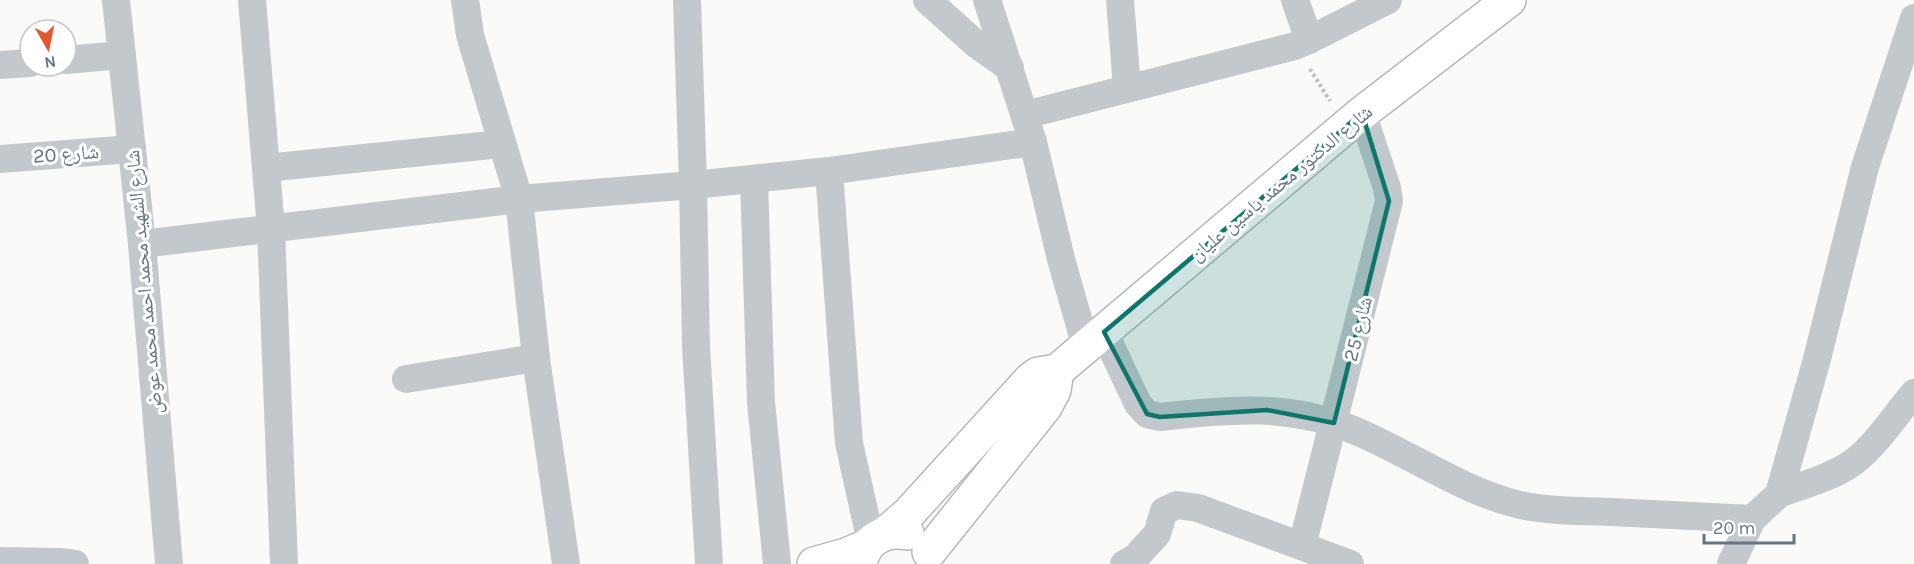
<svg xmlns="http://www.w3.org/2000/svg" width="1914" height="564" font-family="Karla,'Noto Naskh Arabic',sans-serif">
	<rect width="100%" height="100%" fill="#fafaf8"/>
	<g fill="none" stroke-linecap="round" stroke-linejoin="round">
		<defs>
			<g id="secondary">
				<path d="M886 533 908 514 1030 380 1038 374 1057 371 1362 113 1509 0"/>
				<path d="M929 552 1045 407 1054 390 1057 371"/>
				<path d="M814 564 846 555 867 546"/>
				<path d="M860 564C864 541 884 528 907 533"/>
			</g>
		</defs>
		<use href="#secondary" stroke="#b3babf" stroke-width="36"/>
		<path stroke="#bbbfc2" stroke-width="4" stroke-dasharray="3 3" stroke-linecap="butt" d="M1310 69 1330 101"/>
		<g stroke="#c3c8cc" stroke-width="28">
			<path d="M116 0 142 244 169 564"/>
			<path d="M252 0 271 229 284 564"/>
			<path d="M465 0 470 35 519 199 536 358 566 564"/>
			<path d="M927 0 976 44 1010 68"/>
			<path d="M987 0 1033 142 1061 259 1086 347"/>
			<path d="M1120 0 1127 88"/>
			<path d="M1309 40 1388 0"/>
			<path d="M66 60 122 55"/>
			<path d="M0 65 30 63"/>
			<path d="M1025 115 1295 46 1309 40 1295 0"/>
			<path d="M0 159 132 149"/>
			<path d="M266 168 501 144"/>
			<path d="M829 171 849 443 871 542"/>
			<path d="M754 180 761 402 777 564"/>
			<path d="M142 244 519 199 693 185 687 0"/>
			<path d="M1104 332 1138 404 1147 414 1160 417C1229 409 1292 403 1358 432 1412 455 1462 491 1520 505 1549 511 1581 511 1611 512 1658 514 1705 517 1752 519"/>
			<path d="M406 379 536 358"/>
			<path d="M1779 494C1802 485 1831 478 1852 463 1874 448 1897 413 1914 393"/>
			<path d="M1302 546 1389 201 1387 188 1362 113"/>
			<path d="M0 561 60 562 75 564"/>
			<path d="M709 564 696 346 693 185 829 171 1033 142"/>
			<path d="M1124 564 1135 558 1157 534 1164 511 1177 505 1198 508 1350 564"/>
			<path d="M1731 564 1752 519 1779 494 1817 359 1865 167 1914 18"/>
		</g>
		<use href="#secondary" stroke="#fff" stroke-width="33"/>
	</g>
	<path fill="#0f766e" fill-opacity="0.2" stroke="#0f766e" stroke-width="4.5" stroke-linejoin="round" d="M1362 113 1389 201 1334 423 1267 410 1160 417 1147 414 1104 332Z"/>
	<g text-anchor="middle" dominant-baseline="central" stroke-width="6" stroke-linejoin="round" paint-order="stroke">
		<g font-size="20" fill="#657683" stroke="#fff">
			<text transform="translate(66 154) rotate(-4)">شارع 20</text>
			<text transform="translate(1281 183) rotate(-40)">شارع الدكتور محمد ياسين عليان</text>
			<text transform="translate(144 282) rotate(-95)">شارع الشهيد محمد احمد محمد عوض</text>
			<text transform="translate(1358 329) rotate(-76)">شارع 25</text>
		</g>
	</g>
	<g transform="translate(48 48) rotate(171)"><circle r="28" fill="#ffffff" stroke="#c1c8cd" stroke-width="1.5"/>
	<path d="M0-4.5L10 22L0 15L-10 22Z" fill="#e4572e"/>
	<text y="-9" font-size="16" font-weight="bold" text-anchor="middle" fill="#657683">N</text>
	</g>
	<path d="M1704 534v9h90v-9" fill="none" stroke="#657683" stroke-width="3"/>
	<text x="1713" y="534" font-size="18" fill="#657683" stroke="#ffffff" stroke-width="4.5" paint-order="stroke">20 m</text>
</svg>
